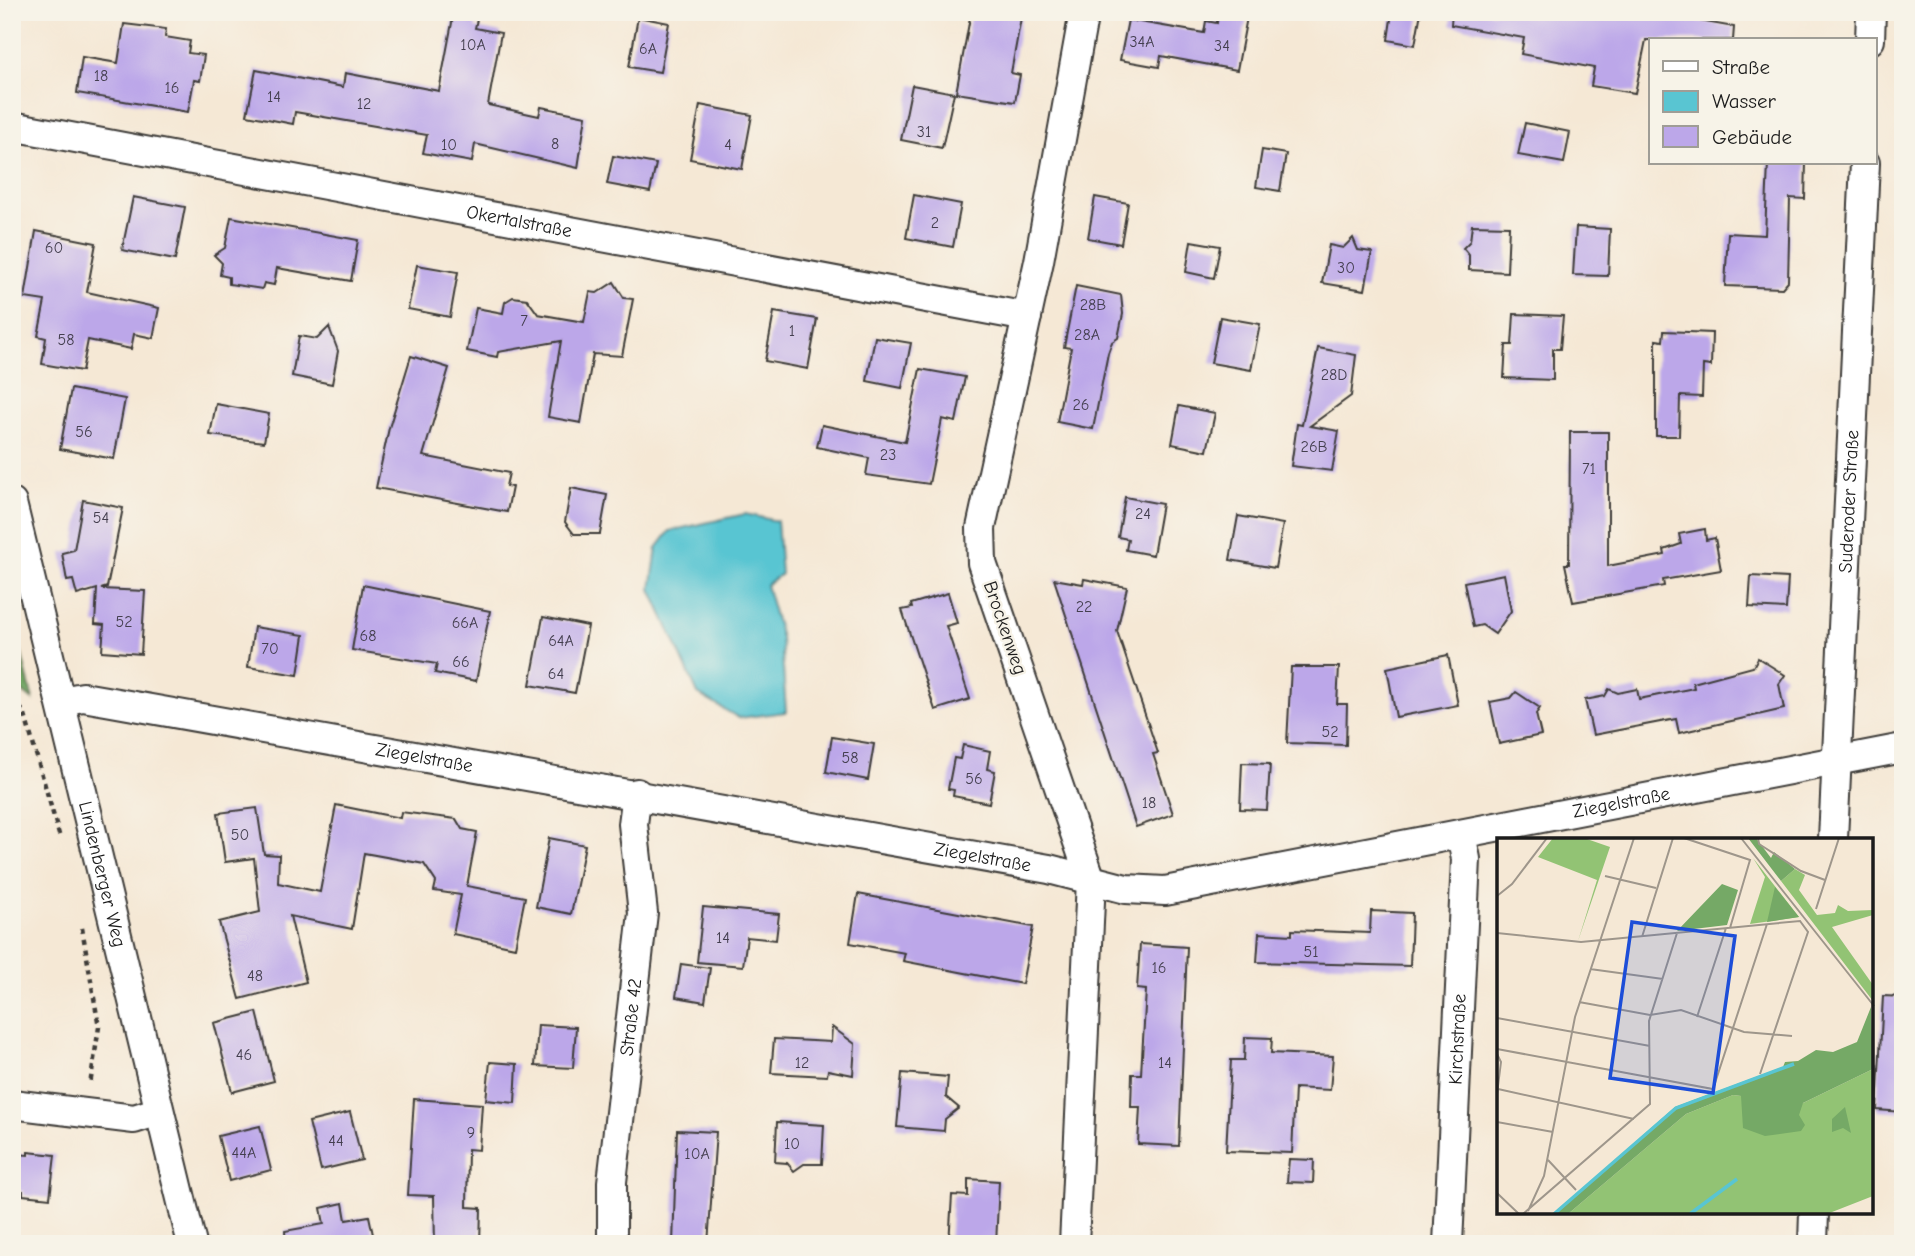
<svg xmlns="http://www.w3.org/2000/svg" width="1915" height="1256" font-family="'Comic Neue',sans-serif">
	<rect width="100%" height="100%" fill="#f7f3e8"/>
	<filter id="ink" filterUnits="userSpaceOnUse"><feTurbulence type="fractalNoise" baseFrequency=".0143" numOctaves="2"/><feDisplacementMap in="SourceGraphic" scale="14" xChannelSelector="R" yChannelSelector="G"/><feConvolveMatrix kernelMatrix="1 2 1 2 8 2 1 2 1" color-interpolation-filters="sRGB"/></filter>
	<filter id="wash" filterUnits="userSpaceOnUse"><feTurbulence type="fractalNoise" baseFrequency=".00686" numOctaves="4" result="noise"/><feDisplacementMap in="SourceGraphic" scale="28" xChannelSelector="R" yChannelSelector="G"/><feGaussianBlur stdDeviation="1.57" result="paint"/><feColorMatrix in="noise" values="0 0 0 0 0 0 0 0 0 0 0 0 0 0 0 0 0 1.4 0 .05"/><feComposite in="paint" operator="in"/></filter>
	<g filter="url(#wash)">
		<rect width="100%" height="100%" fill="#f5e8d5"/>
		<path fill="#75a966" stroke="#486241" stroke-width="2" d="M12 616 33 700 12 683Z"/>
		<path fill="#59c5d2" stroke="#3a7077" stroke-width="2" d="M745 514 777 521 781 574 766 585 781 638 786 712 739 718 698 694 651 589 657 548 670 531Z"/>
		<g id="blocks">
			<g fill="#bca7e9">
				<path d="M454 12 478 15 475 28 501 33 488 105 539 116 541 107 586 116 578 168 475 144 472 162 423 153 427 135 295 112 293 124 247 115 256 70 343 87 345 73 439 91Z"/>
				<path d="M971 12H1022L1011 73 1020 75 1015 102 956 93Z"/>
				<path d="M1218 12H1248L1237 70 1161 56 1159 67 1120 60 1128 20 1204 33 1206 21 1217 23Z"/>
				<path d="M1392 12H1421L1415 45 1388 40Z"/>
				<path d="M1452 12H1649L1734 27 1733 40H1646L1635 93 1591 86 1594 68 1521 54 1524 38 1451 25Z"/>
				<path d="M638 17 669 23 660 72 629 67Z"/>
				<path d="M124 24 166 29 165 37 190 41 188 53 204 55 200 81 194 80 188 112 77 93 82 57 118 63Z"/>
				<path d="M912 85 954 93 942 148 901 140Z"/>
				<path d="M700 105 752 115 742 169 690 159Z"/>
				<path d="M1525 123 1570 132 1564 163 1518 155Z"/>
				<path d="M1262 150 1286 154 1280 191 1256 187Z"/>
				<path d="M613 156 656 164 650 192 607 184Z"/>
				<path d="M1768 163H1806L1805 199 1790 198 1788 281 1782 288 1725 286 1728 233 1765 235Z"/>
				<path d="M914 195 961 204 953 247 906 238Z"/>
				<path d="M133 197 185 207 175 260 122 250Z"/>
				<path d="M1095 197 1128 203 1121 244 1088 238Z"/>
				<path d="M231 217 358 240 351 281 277 268 274 285 264 283 262 289 229 284V277L220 275 222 263 214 255 225 248Z"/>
				<path d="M1472 225 1509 226 1507 272 1469 270V255L1463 248 1470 241Z"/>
				<path d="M1576 227 1610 229 1608 276 1573 275Z"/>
				<path d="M36 231 96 243 87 292 159 308 153 338 134 334 131 349 88 340 82 371 42 364 46 338 38 336 45 301 25 298Z"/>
				<path d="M1353 238 1358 250 1372 252 1365 290 1322 283 1329 245 1343 248Z"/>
				<path d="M1191 241 1220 246 1214 278 1186 272Z"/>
				<path d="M417 265 458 272 450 317 408 309Z"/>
				<path d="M614 282 624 298 633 299 622 356 593 354 581 423 548 417 561 341 498 352 497 357 467 351 476 308 503 313 505 302 513 297 527 299 538 314 584 322 590 292 597 293Z"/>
				<path d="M1076 286 1121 295 1123 314 1118 338 1112 342 1108 353 1093 429 1057 422 1071 348 1064 347Z"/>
				<path d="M774 312 817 319 808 369 765 361Z"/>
				<path d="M1514 314 1563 316 1560 349H1553V380L1504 378 1506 345H1512Z"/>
				<path d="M1220 317 1260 324 1251 370 1211 363Z"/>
				<path d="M329 327 338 351 332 384 292 376 299 336 317 339Z"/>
				<path d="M1664 331 1712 333 1711 366 1703 365 1702 397 1680 396 1679 436H1656V340L1663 341Z"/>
				<path d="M875 337 911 343 902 388 867 381Z"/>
				<path d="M1318 348 1356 355 1351 396 1310 426 1339 431 1332 471 1291 466 1297 424 1302 425Z"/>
				<path d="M411 356 449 368 423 456 509 473 506 486 512 487 507 512 376 488 389 428Z"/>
				<path d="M920 369 965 377 956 422 942 419 929 484 866 475 869 458 817 447 822 425 905 442Z"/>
				<path d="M71 389 125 399 114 459 60 449Z"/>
				<path d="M216 404 269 414 264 442 210 435Z"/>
				<path d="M1179 406 1215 413 1207 451 1172 444Z"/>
				<path d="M1570 432H1608V566L1665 555 1664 550 1681 544 1679 534 1705 529 1706 540 1715 538 1721 570 1663 580 1664 586 1573 602 1565 564H1569Z"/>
				<path d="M571 488 607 495 600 534H574L565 522Z"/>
				<path d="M1125 497 1162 504 1153 555 1126 550 1128 539 1118 537Z"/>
				<path d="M83 500 123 508 107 587 101 589 145 591 141 654 102 651 104 625 95 624 97 589 77 595 73 580 67 581 62 553 74 550Z"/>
				<path d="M1238 516 1283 524 1275 568 1230 560Z"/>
				<path d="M1504 574 1511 611 1495 634 1482 625 1473 627 1464 582Z"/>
				<path d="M1751 576 1788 578 1786 609 1749 607Z"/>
				<path d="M1054 579 1083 584 1084 579 1127 587 1117 631 1158 753 1153 754 1173 814 1136 827Z"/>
				<path d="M363 585 490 611 476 681 435 673 437 664 352 650Z"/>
				<path d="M948 593 957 623 946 626 970 699 935 710 902 610 912 608 911 604Z"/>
				<path d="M543 617 588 626 575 693 530 685Z"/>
				<path d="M254 627 304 635 298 675 248 667Z"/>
				<path d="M1448 655 1458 705 1396 717 1387 668Z"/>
				<path d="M1758 658 1785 675 1779 684 1784 709 1679 733 1676 719 1593 735 1585 700 1605 696 1609 689 1618 693 1637 689 1639 699 1694 688 1693 683 1753 667Z"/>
				<path d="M1291 667H1339L1337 704H1347L1346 745 1287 743Z"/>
				<path d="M1516 692 1540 708 1536 714 1541 735 1499 744 1490 702 1511 698Z"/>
				<path d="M832 737 874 744 868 780 826 772Z"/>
				<path d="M963 745 990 751 987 769 995 771 989 803 953 796 954 790 948 789 954 758 960 759Z"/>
				<path d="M1242 763 1270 764 1267 810 1240 809Z"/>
				<path d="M336 805 400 818 401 812 456 819 462 829 477 832 467 886 525 897 515 947 453 934 461 895 434 891 436 882 424 864 364 853 352 929 290 916 306 982 240 999 219 922 260 912 254 858 225 862 218 813 257 808 264 854 279 855 278 883 320 892Z"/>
				<path d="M549 838 585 845 571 914 536 907Z"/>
				<path d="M858 894 1033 927 1022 984 903 961 905 953 850 943Z"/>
				<path d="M703 907 779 914 776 940 747 937 743 966 697 962Z"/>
				<path d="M1371 911 1412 913 1410 966 1257 962 1259 933 1292 935V930L1370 933Z"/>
				<path d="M1140 944 1187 947 1179 1146 1138 1144 1140 1107H1131L1132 1074H1141L1146 990 1137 989Z"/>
				<path d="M681 964 710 968 705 1002 676 997Z"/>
				<path d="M1883 996 1903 997V1112L1877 1110Z"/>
				<path d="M257 1012 274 1081 232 1092 214 1023Z"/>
				<path d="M538 1025 576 1027 573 1068 535 1066Z"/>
				<path d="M832 1027 855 1044 853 1075 828 1070 827 1076 771 1073 774 1039 831 1042Z"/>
				<path d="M1245 1037 1272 1038 1271 1053 1333 1056 1330 1090 1295 1088 1292 1153 1226 1151 1231 1060H1244Z"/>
				<path d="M490 1062 517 1064 515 1103 486 1100Z"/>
				<path d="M902 1073 948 1077 946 1097 959 1108 945 1119 944 1131 897 1127Z"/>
				<path d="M414 1099 482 1104 479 1150 468 1149 467 1207 481 1208 480 1244H435L434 1196 408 1195Z"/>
				<path d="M350 1112 362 1160 321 1170 309 1122Z"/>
				<path d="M777 1122 824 1125 822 1164H804L794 1171 787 1163 775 1162Z"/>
				<path d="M260 1126 271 1170 229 1181 218 1136Z"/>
				<path d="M677 1130 716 1132 708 1244H673Z"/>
				<path d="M28 1152 55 1155 50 1198 23 1195V1191L13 1190 17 1154 28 1155Z"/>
				<path d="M1289 1159 1314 1160 1313 1183 1287 1182Z"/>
				<path d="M968 1179 999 1181 996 1244H949L952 1195 968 1196Z"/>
				<path d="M343 1203 346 1220 369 1216 375 1244H286L285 1231 324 1224 321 1208Z"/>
			</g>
		</g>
	</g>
	<g filter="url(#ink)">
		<use href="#blocks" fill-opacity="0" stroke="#3d3b38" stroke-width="2"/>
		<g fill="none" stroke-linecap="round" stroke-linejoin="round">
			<defs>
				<g id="street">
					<path d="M1870 40 1871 12"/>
					<path id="s1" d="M12 126 1027 317"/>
					<path id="s2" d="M12 503 192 1244"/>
					<path id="s3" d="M61 701 83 697 106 701 1049 869 1126 889 1165 891 1903 748"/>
					<path id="s4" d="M1833 839 1865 163"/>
					<path d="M12 1104 134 1119 159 1111"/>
					<path id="s5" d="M612 1244V1182L643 913 633 824 637 793"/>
					<path d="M1074 1244 1091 880 982 563 981 528 1039 261 1084 12"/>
					<path id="s6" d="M1448 1244 1466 859 1461 834"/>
					<path d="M1813 1244 1814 1212"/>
				</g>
			</defs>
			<use href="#street" stroke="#3d3b38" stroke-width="32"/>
			<g stroke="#3d3b38" stroke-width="4.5" stroke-dasharray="5 5" stroke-linecap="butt">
				<path d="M12 700 24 712 60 838"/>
				<path d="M82 928 99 1027 90 1085"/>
			</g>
			<use href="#street" stroke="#fff" stroke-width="28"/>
		</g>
	</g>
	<g text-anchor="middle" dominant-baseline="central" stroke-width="5" stroke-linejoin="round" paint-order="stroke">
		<g font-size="16" fill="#443f4f">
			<text x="1142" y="42">34A</text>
			<text x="473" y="45">10A</text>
			<text x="1222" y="46">34</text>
			<text x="648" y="49">6A</text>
			<text x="101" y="76">18</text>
			<text x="172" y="88">16</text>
			<text x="274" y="97">14</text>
			<text x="364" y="104">12</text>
			<text x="924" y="132">31</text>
			<text x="555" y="144">8</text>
			<text x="449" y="145">10</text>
			<text x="728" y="145">4</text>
			<text x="935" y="223">2</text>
			<text x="54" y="248">60</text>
			<text x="1346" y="268">30</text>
			<text x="1093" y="305">28B</text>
			<text x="524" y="321">7</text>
			<text x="792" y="331">1</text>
			<text x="1087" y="335">28A</text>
			<text x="66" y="340">58</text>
			<text x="1334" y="375">28D</text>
			<text x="1081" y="405">26</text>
			<text x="84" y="432">56</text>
			<text x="1314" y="447">26B</text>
			<text x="888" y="455">23</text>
			<text x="1589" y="469">71</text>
			<text x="1143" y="514">24</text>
			<text x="101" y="518">54</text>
			<text x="1084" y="607">22</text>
			<text x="124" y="622">52</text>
			<text x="465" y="623">66A</text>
			<text x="368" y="636">68</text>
			<text x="561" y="641">64A</text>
			<text x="270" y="649">70</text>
			<text x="461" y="662">66</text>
			<text x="556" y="674">64</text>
			<text x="1330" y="732">52</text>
			<text x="850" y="758">58</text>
			<text x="974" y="779">56</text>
			<text x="1149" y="803">18</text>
			<text x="240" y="835">50</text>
			<text x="723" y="938">14</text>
			<text x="1311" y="952">51</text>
			<text x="1159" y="968">16</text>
			<text x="255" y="976">48</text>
			<text x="244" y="1055">46</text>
			<text x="802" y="1063">12</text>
			<text x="1165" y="1063">14</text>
			<text x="471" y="1133">9</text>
			<text x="336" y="1141">44</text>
			<text x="792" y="1144">10</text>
			<text x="244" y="1153">44A</text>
			<text x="697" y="1154">10A</text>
		</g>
		<g font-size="19" fill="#1c1c1c" stroke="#f7f3e8">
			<text stroke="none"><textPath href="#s1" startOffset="516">Okertalstraße</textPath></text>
			<text stroke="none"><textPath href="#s4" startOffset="338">Suderoder Straße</textPath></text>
			<text transform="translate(1005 628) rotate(71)">Brockenweg</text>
			<text stroke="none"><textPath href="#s3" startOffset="369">Ziegelstraße</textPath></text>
			<text stroke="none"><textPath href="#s3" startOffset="1587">Ziegelstraße</textPath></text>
			<text stroke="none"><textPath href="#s3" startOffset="936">Ziegelstraße</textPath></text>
			<text stroke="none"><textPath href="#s2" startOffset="382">Lindenberger Weg</textPath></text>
			<text stroke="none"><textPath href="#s5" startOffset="228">Straße 42</textPath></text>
			<text stroke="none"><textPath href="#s6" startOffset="205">Kirchstraße</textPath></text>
		</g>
	</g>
	<g transform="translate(1497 838)">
		<rect width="376" height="376" fill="#f5e8d5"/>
		<path d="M56 0H87L113 9 81 103 100 42 41 19ZM256 20 302 79 253 86 268 39ZM298 31 308 37 302 52 320 77 338 75 341 67 351 73 376 72V77L335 89 376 147V163L284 43ZM376 231V358L330 376H71L189 276 236 257 304 266Z" fill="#92c374"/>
		<path d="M251 0H259L274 20 277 14 298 31 284 43ZM225 46 241 52 230 87 180 93ZM278 49 302 79 270 84ZM374 169 376 231 306 265 302 277 308 287 304 293 268 298 246 290 244 258 236 257 189 276 71 376H57L178 269 286 229 288 224 301 223 319 212 336 214 360 204ZM348 269 354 295 346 290 335 294V281Z" fill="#75a966"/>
		<path fill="none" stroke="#59c5d2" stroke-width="3.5" d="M57 376 179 270 297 226M193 376 240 341"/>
		<path fill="none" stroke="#9e968b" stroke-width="2" d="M187 0 253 22 233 90M244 0 377 168M261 0 262 6 304 33 328 42M108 38 159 50M0 58 15 46 50 0M319 71 342 0M0 95 84 104 303 83 311 94 263 236M145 99 176 0M93 131 166 141M82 164 153 177 184 172 247 194 295 198M200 179 229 90M0 180 153 208M0 211 216 251 270 86M0 216 4 224 0 256M1 251 137 281M0 284 56 294M51 322 79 352M0 355 22 376M31 373 47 338 78 179 137 0M26 376 153 266 152 183 180 95"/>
		<path fill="#1d4ed8" fill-opacity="0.15" stroke="#1d4ed8" stroke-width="3.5" d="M135 84 238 98 216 255 113 240Z"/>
		<rect width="376" height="376" fill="none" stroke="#1c1c1c" stroke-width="3.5"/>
	</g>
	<rect width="1915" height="1256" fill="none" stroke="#f7f3e8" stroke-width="42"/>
	<rect x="1649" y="38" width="228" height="126" fill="#f7f3e8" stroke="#9f9d96" stroke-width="2"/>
	<rect x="1663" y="61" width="35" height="10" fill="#ffffff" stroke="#9f9d96" stroke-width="2"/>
	<text x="1712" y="74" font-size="21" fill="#1c1c1c">Straße</text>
	<rect x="1663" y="91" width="35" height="21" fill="#59c5d2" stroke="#9f9d96" stroke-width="2"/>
	<text x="1712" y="108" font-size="21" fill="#1c1c1c">Wasser</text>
	<rect x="1663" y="126" width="35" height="21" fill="#bca7e9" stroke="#9f9d96" stroke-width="2"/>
	<text x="1712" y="144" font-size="21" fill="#1c1c1c">Gebäude</text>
</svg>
